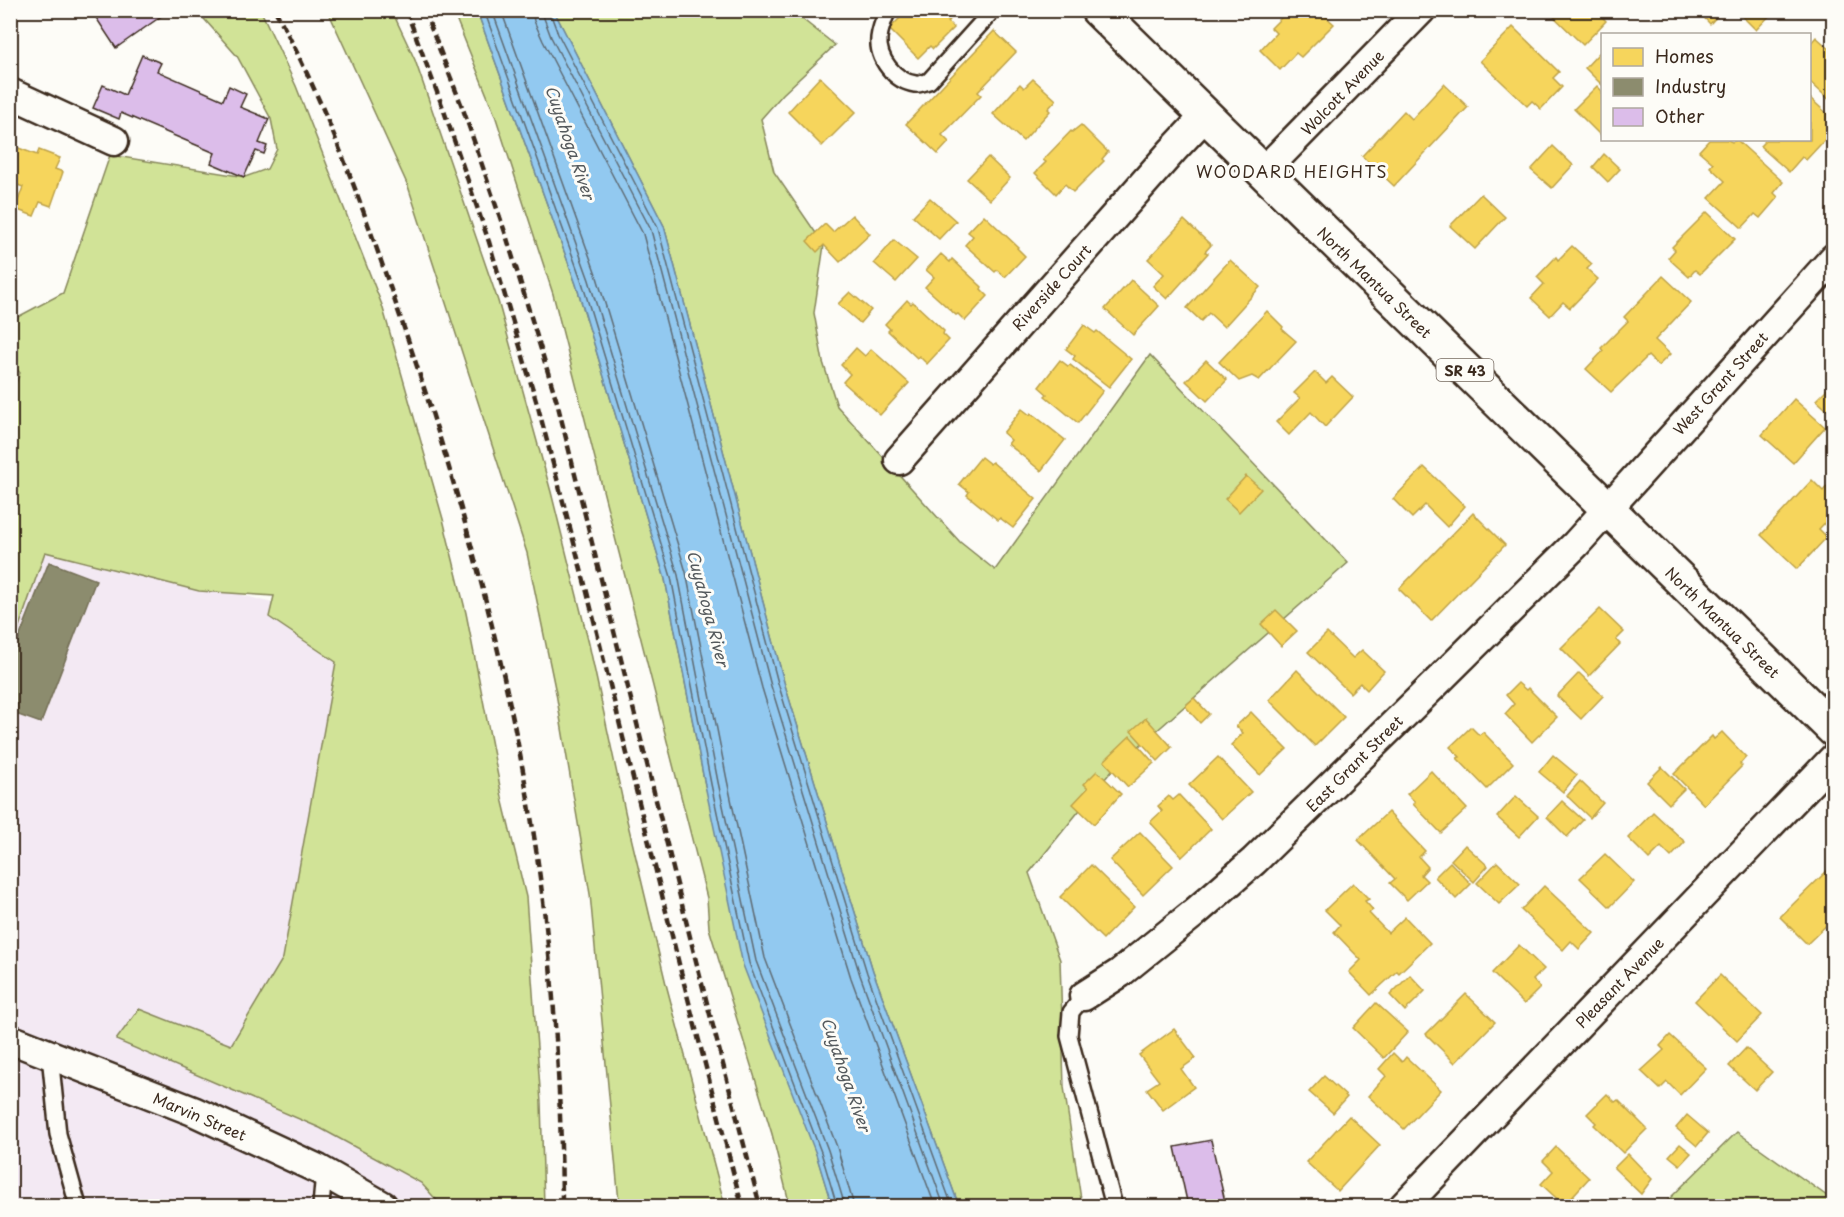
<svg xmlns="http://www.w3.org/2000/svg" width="1844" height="1217" font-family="'Playpen Sans',sans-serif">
	<rect width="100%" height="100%" fill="#fdfcf7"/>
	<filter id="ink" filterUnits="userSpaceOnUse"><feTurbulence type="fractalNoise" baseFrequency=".0167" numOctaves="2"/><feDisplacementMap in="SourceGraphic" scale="12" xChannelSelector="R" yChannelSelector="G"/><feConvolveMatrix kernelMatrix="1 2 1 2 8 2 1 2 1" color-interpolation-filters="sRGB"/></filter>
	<g filter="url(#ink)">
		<path fill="#f3e9f3" d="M10 532 335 620 373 678 243 1094 320 1128 421 1183 439 1206H11Z"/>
		<g fill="#d1e397" stroke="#86865a" stroke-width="1.5">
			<path d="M197 11H261L296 86 382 305 443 519 466 613 503 802 526 897 541 1102 544 1206H442L421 1183 320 1128 116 1040 139 1009 231 1045 283 958 336 662 269 617 274 596 199 591 45 552 11 650 10 398 20 373 11 363 12 320 63 293 110 155 245 177 267 169 277 149 271 119 237 56Z"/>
			<path d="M328 11H392L415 60 498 301 551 492 589 644 626 816 666 984 725 1206H622L619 1202 590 894 556 693 527 553 408 186Z"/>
			<path d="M453 11H477L576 284 665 579 705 785 832 1206H790L772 1134 709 928 707 898 553 294 495 115Z"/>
			<path d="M554 11H792L835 45 783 94 761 119 774 172 824 245 814 313 823 362 837 406 960 542 995 570 1150 355 1348 563 1113 769 1029 873 1060 960 1064 1087 1082 1206H959L873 971 784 682 664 226Z"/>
			<path d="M1737 1132 1834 1201 1833 1206H1662Z"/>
		</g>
		<path fill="#92c9f0" stroke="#6f899c" stroke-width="1.5" d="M477 11H554L664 226 784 682 873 971 959 1206H832L816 1154 743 965 705 785 665 579 576 284Z"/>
		<g fill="#f6d55c" stroke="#bea249" stroke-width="1.5">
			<path d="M908 10H958L948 22 954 28 933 49 930 46 918 58 889 29Z"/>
			<path d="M1289 10H1328L1324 15 1334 24 1301 57 1296 53 1280 70 1260 50 1276 33 1271 28Z"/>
			<path d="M1547 10H1596L1606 21 1583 45Z"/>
			<path d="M1697 10H1723L1710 24Z"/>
			<path d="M1736 10H1775L1756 30Z"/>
			<path d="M1513 27 1559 72 1553 78 1562 87 1541 109 1532 101 1527 106 1480 61Z"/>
			<path d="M994 31 1016 52 978 92 981 95 942 135 949 142 938 154 906 124Z"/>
			<path d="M1816 37 1832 51 1834 50V104L1810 82V44Z"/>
			<path d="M1599 53 1602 57V85L1585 68Z"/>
			<path d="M820 77 856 112 822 146 788 112Z"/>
			<path d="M1033 79 1056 100 1048 109 1050 111 1023 141 993 114 1020 84 1024 88Z"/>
			<path d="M1444 84 1468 107 1394 186 1362 156 1404 111 1412 119Z"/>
			<path d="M1597 86 1602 91V137L1574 109Z"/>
			<path d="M1810 98 1834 120V130L1806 160 1802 157 1789 172 1760 146 1766 140H1810Z"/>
			<path d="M1081 125 1108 152 1102 159 1104 161 1073 192 1065 184 1056 194 1035 173 1046 162 1043 160 1071 131 1072 132Z"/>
			<path d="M1709 140H1728L1732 142 1737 140 1783 182 1774 193 1778 197 1760 218 1755 214 1742 228 1709 198 1725 181 1710 167 1713 163 1699 151Z"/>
			<path d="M1553 146 1573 165 1552 188 1531 170Z"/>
			<path d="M16 147 37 155 39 150 60 158 55 169 63 172 51 206 40 202 34 216 15 209 23 187 10 182V161Z"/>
			<path d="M1604 154 1620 169 1608 182 1593 167Z"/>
			<path d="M988 157 1010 178 990 200 967 179Z"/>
			<path d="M1481 194 1505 217 1475 249 1450 226Z"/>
			<path d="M930 198 956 221 939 239 913 216Z"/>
			<path d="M1707 212 1735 239 1700 274 1695 270 1689 277 1668 258 1675 250 1672 247Z"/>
			<path d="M852 215 870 234 840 262 824 245 817 252 807 241 825 224 833 232Z"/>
			<path d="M984 215 1018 247 1017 248 1025 256 1005 277 997 270 995 272 965 245 973 236 968 232Z"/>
			<path d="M1184 220 1211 245 1205 252 1208 253 1167 299 1153 286 1164 274 1148 259Z"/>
			<path d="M894 240 917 259 896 282 874 263Z"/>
			<path d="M1572 246 1592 264 1587 269 1598 279 1570 308 1563 302 1550 316 1531 298 1544 284 1537 277 1556 257 1558 260Z"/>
			<path d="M941 254 950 262 952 259 982 287 981 289 988 296 965 321 958 314 956 315 925 287 934 277 926 270Z"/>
			<path d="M1230 260 1260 287 1224 327 1209 313 1201 321 1187 308Z"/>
			<path d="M1663 276 1691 302 1655 340 1670 354 1658 366 1648 356 1611 392 1586 369 1603 351 1601 348 1628 321 1624 317Z"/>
			<path d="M1131 280 1159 306 1133 335 1105 309Z"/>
			<path d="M850 292 871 310 860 323 838 304Z"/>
			<path d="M907 300 911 304 913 302 944 331 943 334 949 340 927 364 919 356 917 358 888 331 890 329 885 324Z"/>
			<path d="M1267 311 1283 327 1282 329 1296 341 1259 380 1252 376 1239 381 1219 362Z"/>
			<path d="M1084 325 1095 333 1097 331 1131 359 1109 387 1073 359 1075 356 1066 349Z"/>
			<path d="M856 348 865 356 871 349 909 383 880 415 843 382 850 374 841 365Z"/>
			<path d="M1060 360 1068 366 1070 365 1103 391 1078 423 1045 396 1047 394 1039 387Z"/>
			<path d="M1206 360 1227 380 1207 401 1186 381Z"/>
			<path d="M1315 372 1326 383 1332 377 1353 397 1325 427 1311 412 1289 435 1276 422 1300 398 1294 393Z"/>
			<path d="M1828 388 1834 393V416L1816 400Z"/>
			<path d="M1794 399 1825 427 1793 463 1762 435Z"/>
			<path d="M1022 409 1030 415 1031 413 1065 440 1041 471 1008 444 1011 440 1003 433Z"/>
			<path d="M981 457 990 464 992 462 1036 499 1013 528 1000 518 998 520 967 495 969 492 959 484Z"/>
			<path d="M1424 467 1465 506 1447 527 1425 505 1412 518 1393 499Z"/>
			<path d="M1246 476 1261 489 1239 512 1225 499Z"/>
			<path d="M1812 480 1823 491 1829 484 1834 489V513L1819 529 1827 537 1797 569 1761 535Z"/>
			<path d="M1473 513 1505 545 1431 621 1399 589Z"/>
			<path d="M1600 609 1624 632 1616 640 1620 644 1589 676 1561 648Z"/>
			<path d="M1276 610 1297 631 1281 646 1261 624Z"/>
			<path d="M1327 633 1353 658 1362 650 1384 671 1367 690 1360 683 1350 693 1308 652Z"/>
			<path d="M1297 670 1344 717 1315 746 1269 700Z"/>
			<path d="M1579 673 1603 696 1581 719 1557 696Z"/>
			<path d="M1518 683 1526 690 1528 688 1557 717 1532 742 1505 714 1514 704 1506 695Z"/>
			<path d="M1194 698 1209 714 1200 723 1185 706Z"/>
			<path d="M1251 712 1287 749 1260 775 1231 745 1243 733 1236 726Z"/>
			<path d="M1146 718 1172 747 1158 761 1131 731Z"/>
			<path d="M1471 727 1479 735 1483 732 1513 763 1487 789 1457 758 1460 757 1450 747Z"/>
			<path d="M1722 732 1746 757 1740 764 1742 766 1704 805 1674 774 1712 736 1714 739Z"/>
			<path d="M1130 736 1154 763 1128 787 1104 761Z"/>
			<path d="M1553 755 1577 775 1563 792 1539 772Z"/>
			<path d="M1218 757 1251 792 1222 819 1189 785Z"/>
			<path d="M1662 767 1684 789 1669 804 1647 782Z"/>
			<path d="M1097 771 1121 794 1094 824 1073 804 1088 788 1084 784Z"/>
			<path d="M1431 771 1467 809 1441 833 1413 804 1415 802 1407 794Z"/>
			<path d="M1580 781 1603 803 1590 818 1567 796Z"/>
			<path d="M1179 795 1211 829 1182 857 1150 822 1162 811 1158 806 1169 796 1173 800Z"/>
			<path d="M1516 796 1538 816 1519 837 1497 817Z"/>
			<path d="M1562 801 1583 820 1567 837 1547 817Z"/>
			<path d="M1388 812 1425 851 1419 857 1428 867 1421 875 1427 881 1407 900 1390 883 1395 879 1358 840Z"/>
			<path d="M1653 812 1685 842 1671 857 1661 847 1649 859 1628 838Z"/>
			<path d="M1140 832 1173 866 1143 895 1110 860Z"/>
			<path d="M1465 845 1488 866 1474 882 1451 860Z"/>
			<path d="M1605 854 1634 882 1610 907 1580 878Z"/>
			<path d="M1450 862 1471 884 1456 899 1435 877Z"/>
			<path d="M1497 862 1520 884 1499 904 1477 883Z"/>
			<path d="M1834 864V918L1807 944 1780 917Z"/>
			<path d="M1091 865 1134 907 1103 939 1060 897Z"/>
			<path d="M1353 883 1369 899 1365 901 1373 910 1369 913 1388 933 1405 917 1430 943 1399 973 1397 971 1371 995 1349 972 1361 960 1334 932 1340 925 1325 910Z"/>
			<path d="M1544 886 1594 933 1579 949 1571 941 1563 950 1521 910Z"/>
			<path d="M1519 945 1544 969 1533 980 1540 988 1524 1004 1492 973Z"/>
			<path d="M1410 975 1425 991 1405 1011 1390 995Z"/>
			<path d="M1720 975 1762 1015 1737 1041 1695 1001Z"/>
			<path d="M1466 994 1495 1022 1455 1063 1426 1034Z"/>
			<path d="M1376 1003 1408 1032 1384 1058 1353 1028Z"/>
			<path d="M1174 1029 1196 1058 1181 1069 1194 1087 1163 1110 1147 1089 1159 1081 1139 1055Z"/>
			<path d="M1670 1035 1706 1068 1680 1095 1667 1082 1660 1089 1641 1071 1664 1050 1660 1046Z"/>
			<path d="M1746 1048 1772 1072 1755 1090 1729 1066Z"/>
			<path d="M1393 1053 1402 1062 1406 1057 1441 1090 1404 1129 1368 1096 1386 1076 1379 1069Z"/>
			<path d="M1324 1076 1347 1097 1333 1113 1309 1092Z"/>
			<path d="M1607 1094 1615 1102 1618 1100 1647 1129 1623 1153 1594 1125 1596 1123 1587 1114Z"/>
			<path d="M1687 1115 1708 1133 1697 1146 1676 1128Z"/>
			<path d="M1349 1116 1380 1145 1338 1191 1306 1162Z"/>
			<path d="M1680 1144 1691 1153 1680 1165 1669 1156Z"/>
			<path d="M1556 1147 1589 1178 1568 1201 1574 1206H1565L1541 1184 1553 1171 1543 1161Z"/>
			<path d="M1628 1154 1652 1179 1641 1194 1614 1168Z"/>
		</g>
		<path fill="#8c8c6e" stroke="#746f56" stroke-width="1.5" d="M49 562 96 580 41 723 10 712V661Z"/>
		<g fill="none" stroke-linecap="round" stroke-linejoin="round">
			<g stroke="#5e6a72" stroke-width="1.5">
				<path d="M484 10 582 282 671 577 711 784 749 963 821 1152 837 1206"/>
				<path d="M492 10 589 280 678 575 718 782 756 961 828 1150 845 1206"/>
				<path d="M501 10 597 277 686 572 727 780 765 958 837 1147 854 1206"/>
				<path d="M532 10 534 21 543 41 643 234 762 688 851 978 935 1206"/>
				<path d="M541 10 551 37 651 230 771 686 860 975 944 1206"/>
				<path d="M549 10 558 34 658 228 778 683 867 973 952 1206"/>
			</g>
		</g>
		<g fill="#dcbdea" stroke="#3b2a1e" stroke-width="1.5">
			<path d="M91 10H170L116 48Z"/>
			<path d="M142 55 161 63 157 71 223 100 229 86 246 94 240 107 269 119 259 143 267 146 264 154 256 151 244 177 211 163 215 153 121 113 119 119 93 108 103 85 125 95Z"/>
			<path d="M1211 1140 1226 1206H1188L1175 1147Z"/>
		</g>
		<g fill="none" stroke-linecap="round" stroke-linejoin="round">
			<defs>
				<g id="service">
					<path d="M888 10C884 19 880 29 879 38 877 59 895 81 915 84 919 85 924 82 929 81L993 10"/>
					<path d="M1084 996 1071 1012 1069 1036 1114 1206"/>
					<path d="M50 1055 58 1134 78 1206"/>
					<path d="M321 1206 324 1172"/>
				</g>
				<g id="minor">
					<path d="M10 93 114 141"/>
					<path d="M1262 173 1421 10"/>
					<path d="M899 460 1173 150 1205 116"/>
					<path d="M1084 996 1120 973 1193 914 1254 861 1435 684 1576 544 1834 258"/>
					<path d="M10 1039 193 1111 318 1169 383 1206"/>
					<path d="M1404 1206 1834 758"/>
				</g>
				<path id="primary" d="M1098 10 1834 730"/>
			</defs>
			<use href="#service" stroke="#3b2a1e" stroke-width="20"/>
			<use href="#minor" stroke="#3b2a1e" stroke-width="33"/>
			<use href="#primary" stroke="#3b2a1e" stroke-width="38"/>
			<use href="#service" stroke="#fdfcf7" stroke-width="15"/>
			<use href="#minor" stroke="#fdfcf7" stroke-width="28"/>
			<use href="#primary" stroke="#fdfcf7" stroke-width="33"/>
			<g stroke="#3b2a1e" stroke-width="4.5" stroke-dasharray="9 4.5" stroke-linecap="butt">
				<path d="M275 10C329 109 366 216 402 322 451 465 493 611 521 760 549 907 561 1058 562 1206"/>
				<path d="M406 10 443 108 489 242 538 407 587 592 679 964 742 1206"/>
				<path d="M424 10 463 109 506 235 557 402 696 961 760 1206"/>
			</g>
		</g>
	</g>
	<g text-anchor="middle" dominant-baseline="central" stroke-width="6" stroke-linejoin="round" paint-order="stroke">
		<rect fill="#fdfcf7" stroke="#75695f" stroke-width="1.5" x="1436.5" y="359" width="57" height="22" rx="4.5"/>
		<g font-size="14" font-weight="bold" fill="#3b2a1e">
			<text x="1465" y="370">SR 43</text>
		</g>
		<g font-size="15" fill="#3b2a1e" stroke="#fdfcf7">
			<text transform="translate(1342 92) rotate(-46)">Wolcott Avenue</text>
			<text transform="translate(1375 282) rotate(44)">North Mantua Street</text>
			<text transform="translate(1051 287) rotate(-48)">Riverside Court</text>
			<text transform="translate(1720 383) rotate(-48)">West Grant Street</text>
			<text transform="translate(1723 622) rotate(44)">North Mantua Street</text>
			<text transform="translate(1354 763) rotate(-45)">East Grant Street</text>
			<text transform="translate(1619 982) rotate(-46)">Pleasant Avenue</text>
			<text transform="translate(200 1116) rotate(23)">Marvin Street</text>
		</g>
		<g font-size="16" font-style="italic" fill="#555a5d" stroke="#fdfcf7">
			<text transform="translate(571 142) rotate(71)">Cuyahoga River</text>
			<text transform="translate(709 608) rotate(75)">Cuyahoga River</text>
			<text transform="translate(847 1074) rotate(71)">Cuyahoga River</text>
		</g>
		<g font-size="16" letter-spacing="1.5" fill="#3b2a1e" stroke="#fdfcf7">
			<text x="1292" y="171">WOODARD HEIGHTS</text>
		</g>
	</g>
	<rect width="1844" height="1217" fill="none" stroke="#fdfcf7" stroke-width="36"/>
	<rect x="18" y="18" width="1808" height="1181" fill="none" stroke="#3b2a1e" stroke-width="2" filter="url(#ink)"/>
	<rect x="1601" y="33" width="210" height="108" fill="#fdfcf7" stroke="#afa8a0" stroke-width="1.5"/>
	<rect x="1613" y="48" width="30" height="18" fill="#f6d55c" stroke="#afa8a0" stroke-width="1.5"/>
	<text x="1655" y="63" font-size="18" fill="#3b2a1e">Homes</text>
	<rect x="1613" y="78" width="30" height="18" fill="#8c8c6e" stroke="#afa8a0" stroke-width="1.5"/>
	<text x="1655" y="93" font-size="18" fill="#3b2a1e">Industry</text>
	<rect x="1613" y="108" width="30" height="18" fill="#dcbdea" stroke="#afa8a0" stroke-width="1.5"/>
	<text x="1655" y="123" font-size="18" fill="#3b2a1e">Other</text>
</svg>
